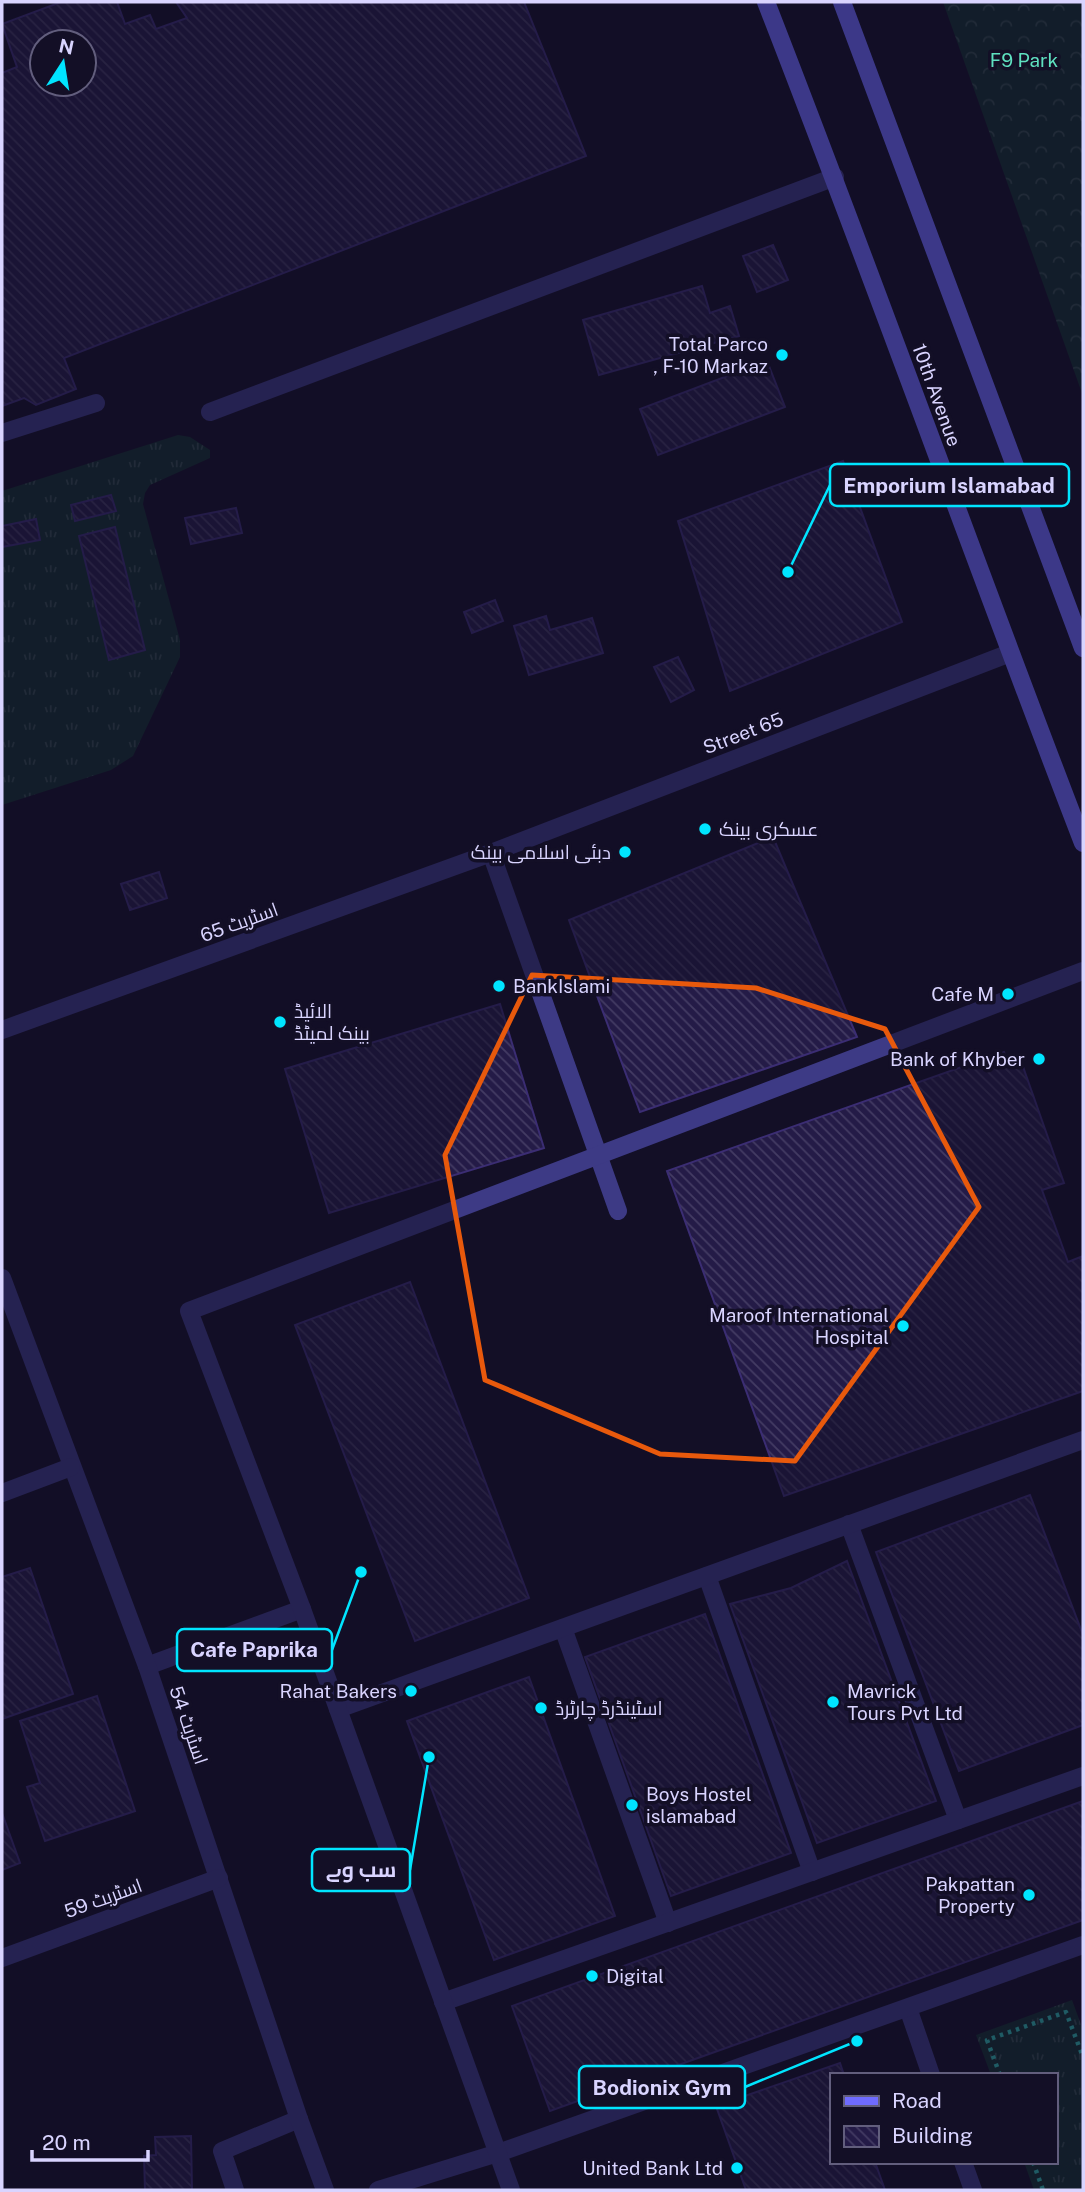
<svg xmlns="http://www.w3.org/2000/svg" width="1085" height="2192" font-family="'Public Sans',Cairo,sans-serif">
	<defs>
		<pattern id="grass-tufts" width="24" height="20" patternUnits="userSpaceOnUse" patternTransform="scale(1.75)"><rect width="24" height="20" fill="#12302f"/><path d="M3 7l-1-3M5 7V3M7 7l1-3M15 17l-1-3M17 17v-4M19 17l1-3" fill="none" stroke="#344d4e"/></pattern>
		<pattern id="forest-crowns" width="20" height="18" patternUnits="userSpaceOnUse" patternTransform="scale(1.75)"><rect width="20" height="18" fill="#12302f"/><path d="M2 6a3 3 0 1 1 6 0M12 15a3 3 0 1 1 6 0" fill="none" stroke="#344d4e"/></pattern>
		<pattern id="building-back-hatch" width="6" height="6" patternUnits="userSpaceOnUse" patternTransform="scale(1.75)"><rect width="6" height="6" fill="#241b47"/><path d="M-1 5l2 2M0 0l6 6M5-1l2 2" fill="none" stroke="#433b63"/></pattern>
	</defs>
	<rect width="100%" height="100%" fill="#130f26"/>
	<g fill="url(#grass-tufts)">
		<path d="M178 435 190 437 210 450V458L150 485 145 493 143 504 180 640V657L133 756 111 770 2 805V491Z"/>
		<path d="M1072 2000 1083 2030V2190H1034L1024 2162H1055V2075H991L976 2035Z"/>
	</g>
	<path fill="url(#forest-crowns)" d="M943 2H1083V396Z"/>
	<g fill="url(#building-back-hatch)" stroke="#3b2d73" stroke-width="2" fill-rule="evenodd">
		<path d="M61 2H117L125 24 150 15 156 29 187 18 176 2H524L586 156 64 358 76 389 36 405 24 398 2 406V73L17 67 2 24ZM42 42H84V84H42Z"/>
		<path d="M773 245 788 280 757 292 743 256Z"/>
		<path d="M702 286 710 313 730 306 739 336 599 375 583 320Z"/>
		<path d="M767 361 785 407 658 455 640 409Z"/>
		<path d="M843 461 902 622 730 691 678 521Z"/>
		<path d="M111 495 116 511 75 521 71 505Z"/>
		<path d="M236 508 242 533 191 544 185 518Z"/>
		<path d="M36 519 40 540 2 547V526Z"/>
		<path d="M115 527 145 650 109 660 79 536Z"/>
		<path d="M495 600 503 621 472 633 464 612Z"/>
		<path d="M546 616 550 630 592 618 603 653 529 675 514 626Z"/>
		<path d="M678 657 694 690 671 702 654 667Z"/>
		<path d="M773 837 857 1037 640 1112 569 920Z"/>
		<path d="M159 872 167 898 130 910 121 884Z"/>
		<path d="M500 1004 544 1148 329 1213 285 1069Z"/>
		<path d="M1004 1052 1009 1065 1021 1061 1064 1183 1042 1190 1068 1262 1083 1256V1391L784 1496 667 1171Z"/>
		<path d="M410 1282 529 1598 415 1641 295 1325Z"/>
		<path d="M1030 1495 1083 1635V1725L959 1771 876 1552Z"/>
		<path d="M847 1561 936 1801 817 1843 730 1604 791 1588Z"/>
		<path d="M30 1568 73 1694 2 1719V1577Z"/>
		<path d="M705 1614 791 1853 671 1896 585 1657Z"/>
		<path d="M529 1677 615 1916 494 1960 407 1721Z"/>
		<path d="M97 1696 135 1811 45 1841 27 1787 40 1783 20 1721Z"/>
		<path d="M1083 1801V1920L550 2111 512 2006Z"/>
		<path d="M2 1813 20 1863 2 1870Z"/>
		<path d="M840 2063 844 2075H831V2162H875L885 2190H746L716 2106Z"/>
		<path d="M191 2136 192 2190H145L144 2156 156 2155 155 2137Z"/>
	</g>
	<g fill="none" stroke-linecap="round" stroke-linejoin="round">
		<g stroke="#2fb8b0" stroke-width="4.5" stroke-dasharray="3.5 5" stroke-linecap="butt">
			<path d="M1000 2075 987 2040 1066 2012 1083 2057"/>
			<path d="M1033 2162 1043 2190"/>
		</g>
		<g stroke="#3d3a85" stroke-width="18">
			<path d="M491 853 618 1211"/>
			<path d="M849 1524 958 1820"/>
			<path d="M707 1576 812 1872"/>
			<path d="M563 1628 668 1923"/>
			<path d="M147 1666 302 1609"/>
			<path d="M338 1709 1083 1440"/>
			<path d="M443 2002 1083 1776"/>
			<path d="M908 2008 931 2075"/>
			<path d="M963 2162 973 2190"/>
			<path d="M235 2190 222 2151 299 2119"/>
			<path d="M378 2190 498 2153 1083 1945"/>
			<path d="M511 2190 302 1609 189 1311 1083 971"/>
		</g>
		<g stroke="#3d3a85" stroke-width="18">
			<path d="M210 412 835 177"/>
			<path d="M2 433 96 403"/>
			<path d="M2 1030 491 853 1010 653"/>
			<path d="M2 1278 147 1666 299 2119 325 2190"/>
			<path d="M2 1493 71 1467"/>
			<path d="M2 1958 219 1878"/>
		</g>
		<g stroke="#6f6bff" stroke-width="18">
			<path d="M766 2C875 281 975 563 1083 843"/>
			<path d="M842 2 1083 648"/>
		</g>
	</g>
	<path d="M0 0H1085V2192H0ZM532 975 756 988 885 1029 979 1207 795 1461 660 1454 485 1380 445 1155Z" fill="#130f26" fill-opacity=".55" fill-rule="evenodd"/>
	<path fill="none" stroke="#e8590c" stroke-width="5" stroke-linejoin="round" d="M532 975 756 988 885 1029 979 1207 795 1461 660 1454 485 1380 445 1155Z"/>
	<g fill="#00e5ff" stroke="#130f26" stroke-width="2.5">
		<circle cx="782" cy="355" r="7"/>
		<circle cx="705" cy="829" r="7"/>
		<circle cx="625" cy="852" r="7"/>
		<circle cx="499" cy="986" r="7"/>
		<circle cx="1008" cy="994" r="7"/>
		<circle cx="280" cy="1022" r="7"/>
		<circle cx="1039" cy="1059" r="7"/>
		<circle cx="903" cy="1326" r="7"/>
		<circle cx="411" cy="1691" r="7"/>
		<circle cx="833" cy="1702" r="7"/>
		<circle cx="541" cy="1708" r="7"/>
		<circle cx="632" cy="1805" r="7"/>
		<circle cx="1029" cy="1895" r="7"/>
		<circle cx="592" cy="1976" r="7"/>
		<circle cx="737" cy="2168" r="7"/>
	</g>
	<g text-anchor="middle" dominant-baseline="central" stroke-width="7" stroke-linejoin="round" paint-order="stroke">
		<g font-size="19" fill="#5fe0c0" stroke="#130f26">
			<text x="1024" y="60">F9 Park</text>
		</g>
		<g font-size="19" fill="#d9d4ff" stroke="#130f26" text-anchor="end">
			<text x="768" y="344">Total Parco<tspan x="768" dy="22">, F-10 Markaz</tspan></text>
			<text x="719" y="829" text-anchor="start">عسکری بینک</text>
			<text x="611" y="852">دبئی اسلامی بینک</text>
			<text x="513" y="986" text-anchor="start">BankIslami</text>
			<text x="994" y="994">Cafe M</text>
			<text x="294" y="1011" text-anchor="start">الائیڈ<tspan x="294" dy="22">بینک لمیٹڈ</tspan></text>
			<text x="1025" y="1059">Bank of Khyber</text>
			<text x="889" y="1315">Maroof International<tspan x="889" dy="22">Hospital</tspan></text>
			<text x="397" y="1691">Rahat Bakers</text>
			<text x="847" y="1691" text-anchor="start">Mavrick<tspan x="847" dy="22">Tours Pvt Ltd</tspan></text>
			<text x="555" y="1708" text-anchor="start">اسٹینڈرڈ چارٹرڈ</text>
			<text x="646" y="1794" text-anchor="start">Boys Hostel<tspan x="646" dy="22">islamabad</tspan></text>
			<text x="1015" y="1884">Pakpattan<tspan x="1015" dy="22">Property</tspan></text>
			<text x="606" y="1976" text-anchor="start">Digital</text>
			<text x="723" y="2168">United Bank Ltd</text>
		</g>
		<g font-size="19" fill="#d9d4ff" stroke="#130f26">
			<text transform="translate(937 395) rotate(70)">10th Avenue</text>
			<text transform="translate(743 733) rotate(-21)">Street 65</text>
			<text transform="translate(239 922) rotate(-20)">اسٹریٹ 65</text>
			<text transform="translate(189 1725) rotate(71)">اسٹریٹ 54</text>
			<text transform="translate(103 1898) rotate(-20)">اسٹریٹ 59</text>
		</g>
	</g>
	<path fill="none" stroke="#00e5ff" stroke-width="2.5" d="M788 572L830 485M361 1572L332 1650M429 1757L410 1870M857 2041L745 2087"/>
	<g fill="#00e5ff" stroke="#130f26" stroke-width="2.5">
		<circle cx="788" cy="572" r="7"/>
		<circle cx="361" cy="1572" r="7"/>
		<circle cx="429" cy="1757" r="7"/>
		<circle cx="857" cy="2041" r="7"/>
	</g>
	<g fill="#130f26" stroke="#00e5ff" stroke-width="2.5">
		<rect x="830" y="464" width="239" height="42" rx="7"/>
		<rect x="177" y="1629" width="155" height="42" rx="7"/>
		<rect x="312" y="1849" width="98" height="42" rx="7"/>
		<rect x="579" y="2066" width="166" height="42" rx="7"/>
	</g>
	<g font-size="21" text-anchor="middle" font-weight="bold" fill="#d9d4ff">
		<text x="949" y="493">Emporium Islamabad</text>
		<text x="254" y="1657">Cafe Paprika</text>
		<text x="361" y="1877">سب وے</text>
		<text x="662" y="2095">Bodionix Gym</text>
	</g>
	<rect width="1085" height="2192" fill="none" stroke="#d9d4ff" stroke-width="7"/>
	<rect x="830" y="2073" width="228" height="91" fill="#130f26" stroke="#625e7d" stroke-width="2"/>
	<rect x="844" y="2096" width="35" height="10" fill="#6f6bff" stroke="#625e7d" stroke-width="2"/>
	<text x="892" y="2108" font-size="21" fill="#d9d4ff">Road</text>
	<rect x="844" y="2126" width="35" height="21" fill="url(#building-back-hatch)" stroke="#625e7d" stroke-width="2"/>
	<text x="892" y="2143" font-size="21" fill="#d9d4ff">Building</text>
	<g transform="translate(63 63) rotate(12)"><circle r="33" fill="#130f26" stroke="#625e7d" stroke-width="2"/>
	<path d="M0-5L12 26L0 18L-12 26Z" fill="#00e5ff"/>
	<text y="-10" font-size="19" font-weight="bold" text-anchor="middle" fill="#d9d4ff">N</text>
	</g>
	<path d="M32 2150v10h116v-10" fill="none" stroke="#d9d4ff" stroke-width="3.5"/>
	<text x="42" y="2150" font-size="21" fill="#d9d4ff" stroke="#130f26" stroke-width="5" paint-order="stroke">20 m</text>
</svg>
